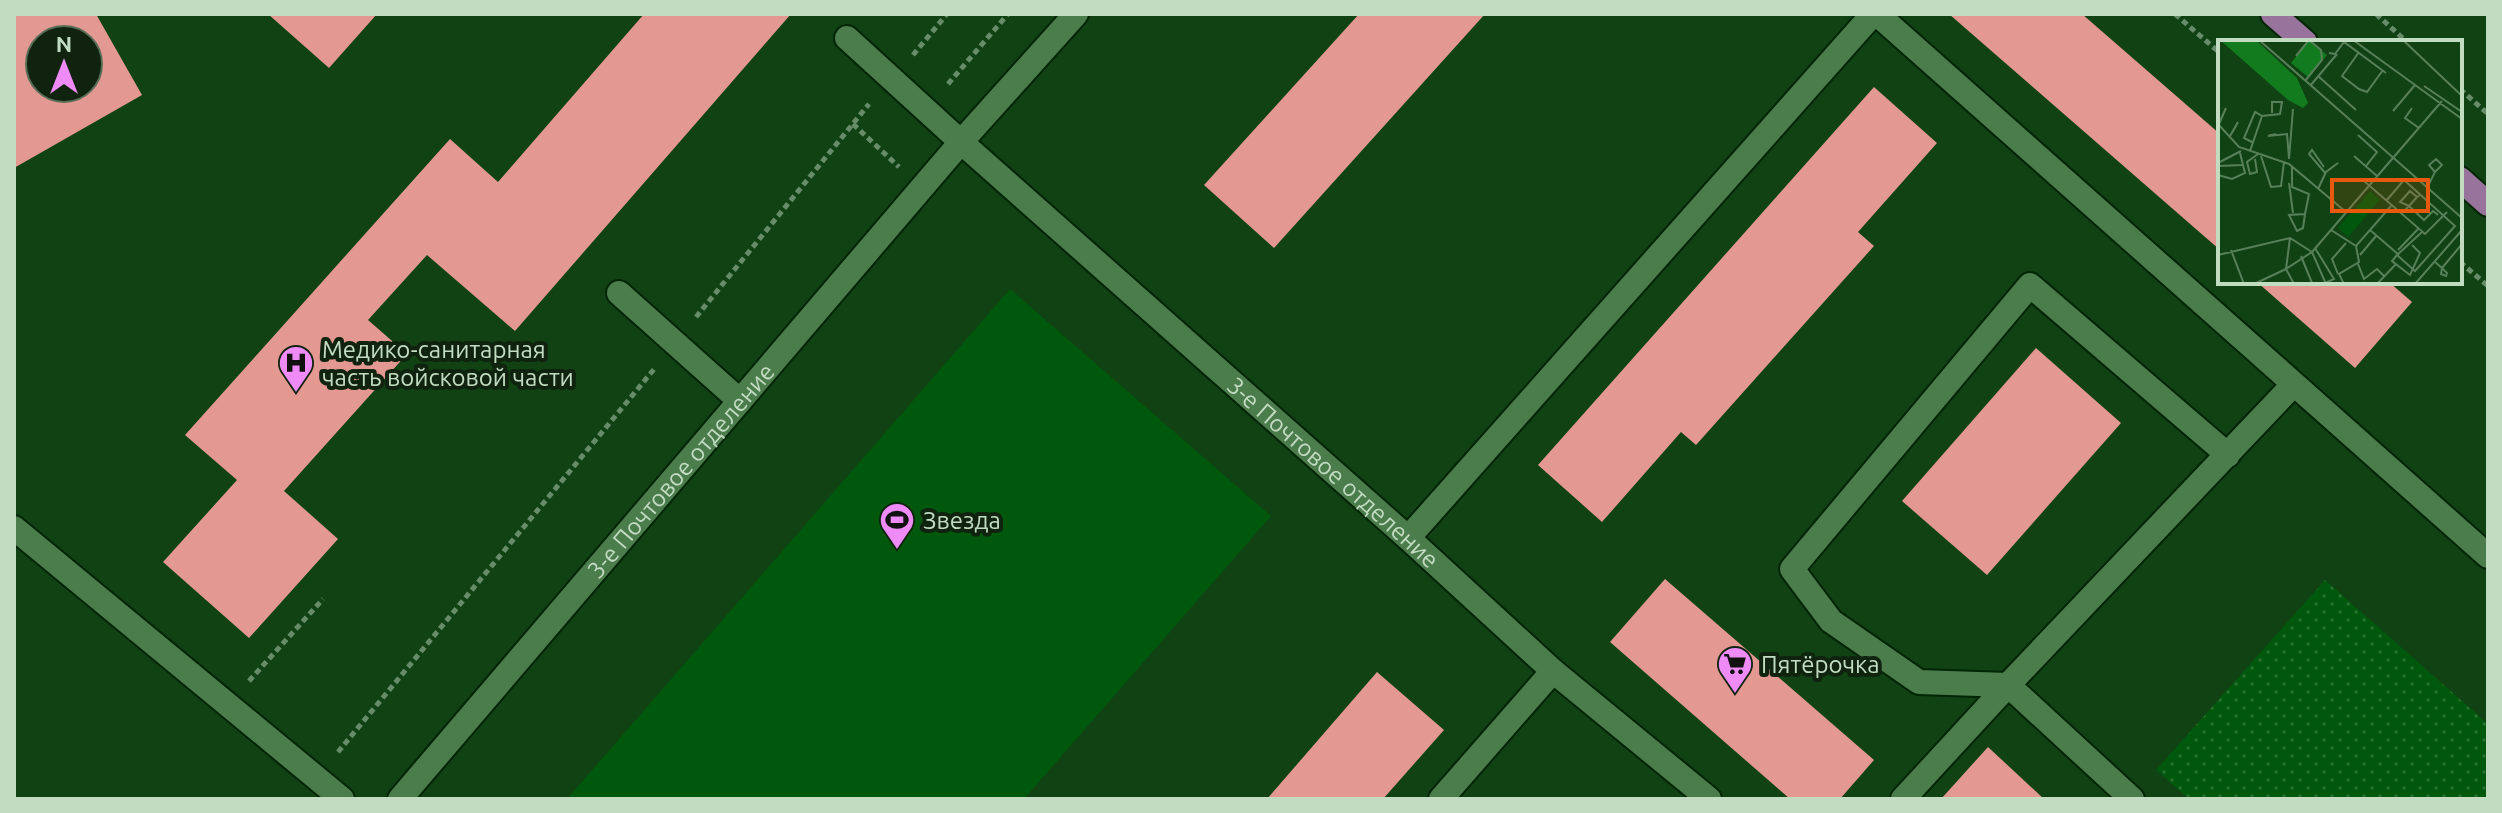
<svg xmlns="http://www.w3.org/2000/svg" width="2502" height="813" font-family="Ubuntu,sans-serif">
	<defs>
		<pattern id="green-dots" width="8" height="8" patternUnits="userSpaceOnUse" patternTransform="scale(2)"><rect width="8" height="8" fill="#00580c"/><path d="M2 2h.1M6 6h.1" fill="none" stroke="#246f2e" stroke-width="1.8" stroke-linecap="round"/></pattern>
	</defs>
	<rect width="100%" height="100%" fill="#104213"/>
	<path fill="url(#green-dots)" d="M2325 580 2488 724V799H2189L2156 770Z"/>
	<path fill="#00580c" d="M1010 289 1271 516 1024 799H567Z"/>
	<g fill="#e39892" fill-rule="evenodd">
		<path d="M14 14H96L142 95 14 168ZM40 40H88V88H40Z"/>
		<path d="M268 14H377L329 68Z"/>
		<path d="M644 14H791L515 331 427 255 368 320 407 354 284 491 338 539 249 638 163 562 237 480 185 435 450 139 498 182Z"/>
		<path d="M1359 14H1485L1274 248 1204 185Z"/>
		<path d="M1949 14H2082L2220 134V250Z"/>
		<path d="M1874 87 1937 143 1858 232 1874 246 1696 445 1681 432 1602 522 1538 465Z"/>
		<path d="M2257 282H2389L2412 302 2355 368Z"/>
		<path d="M2036 348 2121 423 1987 575 1902 501Z"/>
		<path d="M1665 579 1874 760 1840 799H1790L1610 642Z"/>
		<path d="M1377 672 1444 730 1383 799H1267Z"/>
		<path d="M1988 747 2044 799H1941Z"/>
	</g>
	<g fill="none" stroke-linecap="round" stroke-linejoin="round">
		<defs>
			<g id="minor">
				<path d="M1877 14 2488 556"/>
				<path id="s1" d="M847 38 961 142 1408 538 1553 671 1709 799"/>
				<path d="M619 293 740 401"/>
				<path d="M2228 455 2030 285 1792 569 1831 621 1919 682 2008 685 2293 385"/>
				<path d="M14 528 342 799"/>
				<path d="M1408 538 1873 14"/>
				<path id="s2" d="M400 799 961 142 1076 14"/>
				<path d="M1441 799 1553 671"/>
				<path d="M1903 799 2008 685 2132 799"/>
			</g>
			<g id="major">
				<path d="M2273 14 2305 42"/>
				<path d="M2460 179 2488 204"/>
			</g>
		</defs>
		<use href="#minor" stroke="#012604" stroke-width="28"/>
		<use href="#major" stroke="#012604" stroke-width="28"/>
		<g stroke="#678d68" stroke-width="5" stroke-dasharray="6 4" stroke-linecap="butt">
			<path d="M2175 14 2220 53"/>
			<path d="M2376 14 2407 42"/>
			<path d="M913 55 947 14"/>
			<path d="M948 84 1008 14"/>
			<path d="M2460 89 2488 114"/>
			<path d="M853 124 899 167"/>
			<path d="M2460 262 2488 286"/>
			<path d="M696 317 869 104"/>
			<path d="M249 681 323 599"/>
			<path d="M338 752 655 368"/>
		</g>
		<use href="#minor" stroke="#4b7c4b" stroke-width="24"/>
		<use href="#major" stroke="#98749d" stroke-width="24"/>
	</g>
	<defs>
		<symbol id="hospital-pin" viewBox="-11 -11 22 30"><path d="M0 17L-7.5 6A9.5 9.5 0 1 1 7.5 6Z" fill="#ee8bf7" stroke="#0f230f"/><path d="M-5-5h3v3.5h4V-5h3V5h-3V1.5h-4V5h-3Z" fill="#111"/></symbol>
		<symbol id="stadium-pin" viewBox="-11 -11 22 30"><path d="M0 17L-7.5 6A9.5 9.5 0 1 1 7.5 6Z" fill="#ee8bf7" stroke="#0f230f"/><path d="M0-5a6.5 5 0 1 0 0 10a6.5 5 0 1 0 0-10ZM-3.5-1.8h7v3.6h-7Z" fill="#111"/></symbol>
		<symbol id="supermarket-pin" viewBox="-11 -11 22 30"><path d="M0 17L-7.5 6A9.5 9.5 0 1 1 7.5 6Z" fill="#ee8bf7" stroke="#0f230f"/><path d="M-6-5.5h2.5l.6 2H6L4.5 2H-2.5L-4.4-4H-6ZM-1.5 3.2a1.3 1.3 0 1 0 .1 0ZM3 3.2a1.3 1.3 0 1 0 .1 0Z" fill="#111"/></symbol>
	</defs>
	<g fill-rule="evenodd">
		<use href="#hospital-pin" x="276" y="343" width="40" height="54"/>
		<use href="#stadium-pin" x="877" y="500" width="40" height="54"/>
		<use href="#supermarket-pin" x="1715" y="644" width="40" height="54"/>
	</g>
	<g text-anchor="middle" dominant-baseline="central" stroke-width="8" stroke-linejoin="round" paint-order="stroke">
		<g font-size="24" fill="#c2dcc1" stroke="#0f230f" text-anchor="start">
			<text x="322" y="349">Медико-санитарная<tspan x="322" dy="28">часть войсковой части</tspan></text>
			<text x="923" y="520">Звезда</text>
			<text x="1761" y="664">Пятёрочка</text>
		</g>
		<g font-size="24" fill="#c2dcc1" stroke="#0f230f">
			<text stroke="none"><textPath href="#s2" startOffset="432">3-е Почтовое отделение</textPath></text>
			<text stroke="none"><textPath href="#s1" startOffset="652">3-е Почтовое отделение</textPath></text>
		</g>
	</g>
	<g transform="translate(2218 40)">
		<rect width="244" height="244" fill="#104213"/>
		<path d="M2 0H38L79 38 90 63 85 68 70 60ZM91 0 109 15 90 37 73 23Z" fill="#127b1e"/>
		<path d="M152 151 162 160 130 197 120 188Z" fill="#00580c"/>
		<path fill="none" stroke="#578059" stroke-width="2" d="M41 0 244 178M135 0 244 79M186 1 244 56M141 12 124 36 141 49 149 52 165 30M111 13 117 14 126 2 168 33M78 16 91 0 103 10 104 20 87 41M100 36 138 70M92 46 119 14M206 46 244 72M194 68 187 78 201 88M175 71 197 45M44 76 62 74 64 62H54V73M0 84 21 107 71 124 128 172M1 84 8 68 3 79M58 94 50 96 69 94 71 118M140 95 159 112 148 126M12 96 20 82 14 93M32 111 44 76 37 72 26 98 34 102M43 116 53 147 63 146 66 122M136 116 159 136M37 119 39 132 32 134 29 122 40 114M71 119 75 69M0 123 23 111M0 126 24 125M74 127V147L91 154 87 174 71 175 79 191 85 188 87 174M106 127 94 110 91 114 108 134M0 135 14 139 27 133 22 113M146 141 207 194 229 172M71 143 75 173M209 148 217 132 211 125 218 119 224 125 217 132M100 149 108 132 120 123M199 157 192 151 182 162 191 166 199 157 202 155M168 161 186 140 237 186 197 231 179 215 204 192M183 174 191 166 206 180 215 171 220 175M113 190 138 206 173 166M152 190 181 215M97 208 116 239 107 243M13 210 26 244M180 210 200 189M0 215 72 198 94 212M142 215 158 196M179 215 174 221 192 235 202 213 194 205M83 216 94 243 99 244M217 222 224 228 229 233 228 236 223 234 224 228M140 224 146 239 159 229 166 236M224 228 244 204M120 234 114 219 128 203M36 244 68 229 72 198M76 244 68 229 94 212M108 244 94 212 224 61M126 244 121 234 141 222 138 206M159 244 178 224M197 244 244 190"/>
		<path fill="#e8590c" fill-opacity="0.15" stroke="#e8590c" stroke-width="4" d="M114 140H210V171H114Z"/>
		<rect width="244" height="244" fill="none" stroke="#c2dcc1" stroke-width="4"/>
	</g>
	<rect width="2502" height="813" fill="none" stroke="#c2dcc1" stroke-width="32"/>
	<g transform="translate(64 64)"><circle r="38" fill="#0f230f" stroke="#576d56" stroke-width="2"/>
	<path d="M0-6L14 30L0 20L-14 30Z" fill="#ee8bf7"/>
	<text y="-12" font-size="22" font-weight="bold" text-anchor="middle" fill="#c2dcc1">N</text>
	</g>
</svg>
